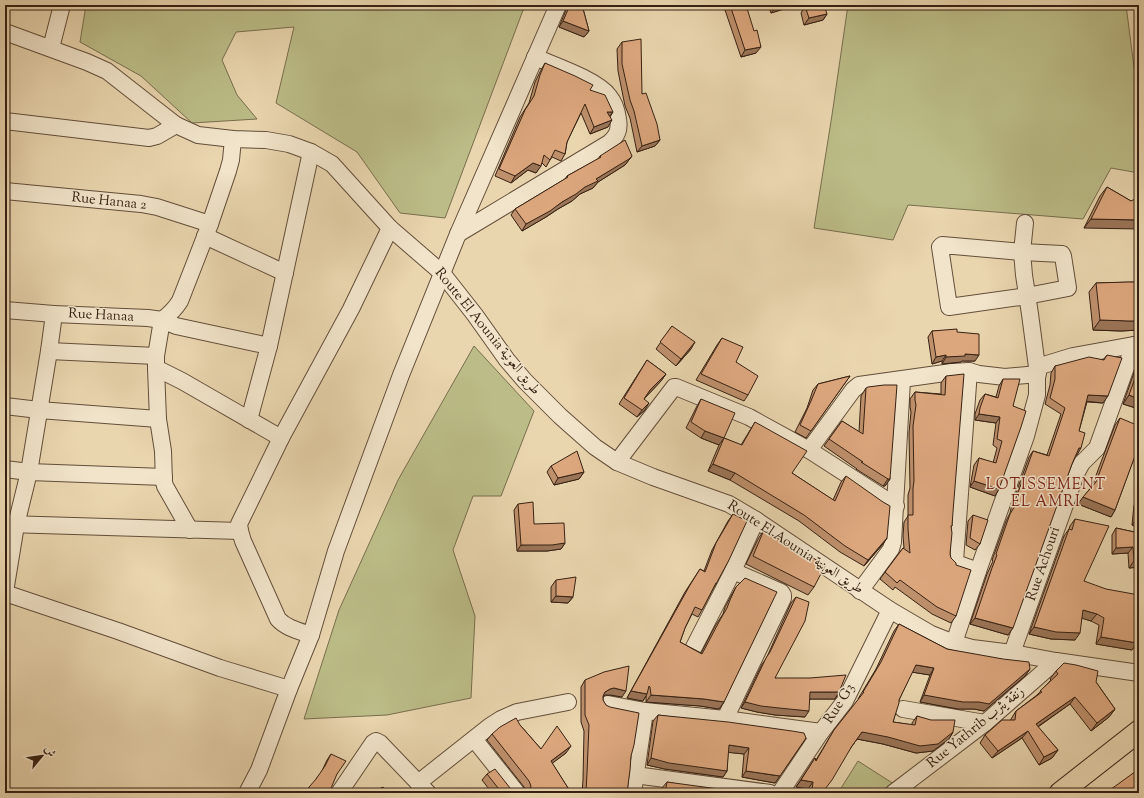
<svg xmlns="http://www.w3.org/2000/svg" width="1144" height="798" font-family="'Sorts Mill Goudy',Amiri,serif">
	<rect width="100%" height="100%" fill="#e9d5ae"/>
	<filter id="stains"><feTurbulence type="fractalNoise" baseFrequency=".005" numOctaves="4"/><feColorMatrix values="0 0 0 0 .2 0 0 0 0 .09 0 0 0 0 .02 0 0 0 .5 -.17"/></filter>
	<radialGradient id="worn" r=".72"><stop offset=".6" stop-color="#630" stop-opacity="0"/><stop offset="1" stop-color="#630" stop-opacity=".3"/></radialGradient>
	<g fill="#bbbc87" stroke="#786e4d">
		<path d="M86 5H525L445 218 400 213 357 152 276 103 294 27 236 32 222 60 237 95 257 119 192 123 141 76 80 42Z"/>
		<path d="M848 5H1126L1139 106V173L1111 168 1083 219 908 205 893 240 814 228 832 115Z"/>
		<path d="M474 346 534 411 501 496H473L453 550 475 616 471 698 387 715 304 719 339 610 398 480Z"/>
		<path d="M858 761 908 793H838Z"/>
	</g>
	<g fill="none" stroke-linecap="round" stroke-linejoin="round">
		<defs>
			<g id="minor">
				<path d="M5 32 87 62 107 71 176 125 198 135 233 139 266 140 289 144 311 152 332 164 390 228 442 273 475 315 507 360 525 381 560 416 595 447 617 462 653 477 729 504 756 520 890 610 931 634 954 643 972 648 1012 653 1056 661 1139 673"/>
				<path d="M51 48 62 5"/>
				<path d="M5 121 149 138 157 136 176 125"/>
				<path d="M5 191 141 204 157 207 210 224"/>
				<path d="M458 234 609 143C617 136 620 130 618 119 617 111 614 102 609 96 598 80 553 65 535 57"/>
				<path d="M205 236 285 273"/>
				<path d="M942 245 1022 252 1062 254 1063 256 1068 288 1027 296 949 307 940 247Z"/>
				<path d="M5 310 54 314 148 318 162 320C170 314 175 309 180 301L210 224 228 171 231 160 233 139"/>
				<path d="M49 351 156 356"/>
				<path d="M1037 367 1073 356 1139 344"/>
				<path d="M156 368 182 381 281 438"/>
				<path d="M969 371 955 561 956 563 978 571"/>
				<path d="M5 406 39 410 158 419"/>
				<path d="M249 420 269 346"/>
				<path d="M809 450 853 390 859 385 952 372 969 371 979 374 1005 377 1038 374"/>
				<path d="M617 462 674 387H676L749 417 809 450 896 506"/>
				<path d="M5 469 29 472 164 477"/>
				<path d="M7 524 240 531"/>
				<path d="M190 530 165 486 164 482 163 451 158 419 156 368V356L162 320 176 326 269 346 311 152"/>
				<path d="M860 591 891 549 893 542 902 380"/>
				<path d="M5 592 16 525 29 472 49 351 54 314"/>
				<path d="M5 593 118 631 220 668 289 689"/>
				<path d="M311 635C299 631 286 628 278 619L243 541 240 531 239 524 281 438 351 309 390 228"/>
				<path d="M954 643 978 571 1026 436 1037 395V367L1030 314 1024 275 1022 252 1025 223"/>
				<path d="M694 647 733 571 756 520"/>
				<path d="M1012 653 1076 474 1082 463 1097 448 1134 345"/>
				<path d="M608 704 645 711 725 719 821 732"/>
				<path d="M903 709 985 723"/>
				<path d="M725 719 783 598V595L781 592 733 571"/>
				<path d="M474 739 517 793"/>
				<path d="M635 775 770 793"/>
				<path d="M418 783 490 726 501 719 517 712 568 702"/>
				<path d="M247 793 259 770 289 689 311 635 336 551 401 375 458 234 558 5"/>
				<path d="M339 793 373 743 376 741 380 743 428 793"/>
				<path d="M633 793 645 711"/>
				<path d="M780 793 821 732 845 701 890 610"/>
				<path d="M893 793 985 723 1056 661"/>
			</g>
			<path id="major" d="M1060 793 1139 731"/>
		</defs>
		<use href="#minor" stroke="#634e3a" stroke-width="18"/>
		<use href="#major" stroke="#362113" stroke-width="23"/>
		<use href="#minor" stroke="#f1e4ca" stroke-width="16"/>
		<use href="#major" stroke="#e9d5ae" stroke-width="21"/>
	</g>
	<g fill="#be906c" stroke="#362113">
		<path d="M568 5H582L589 31 584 37 559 27Z"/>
		<path d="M725 5H746L756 53 741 57 724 7Z"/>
		<path d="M768 5H792L790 7 771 13Z"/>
		<path d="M805 6 827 14 823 20 804 25 801 13Z"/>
		<path d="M622 42 660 140 655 146 637 152 630 118 625 106 618 71 617 49Z"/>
		<path d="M545 63 590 90 613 112 610 117 608 127 590 134 581 113 567 142 565 154 561 161 552 157 550 160 546 167 542 163 536 173 528 170 511 183 495 176 520 117 529 103 535 82 541 70Z"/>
		<path d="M600 156H632L625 165 598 182 593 188 580 194 572 201 558 209 546 217 522 231 511 215 515 209 565 179 567 176 598 159Z"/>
		<path d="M1107 187 1131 201 1084 228 1100 196Z"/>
		<path d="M1139 282V330L1121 331 1093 330 1089 292 1096 283Z"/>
		<path d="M672 326 691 349 676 366 656 349Z"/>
		<path d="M932 331 957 332 975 361H962L961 362 942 364V361L932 364 928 337Z"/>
		<path d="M722 338 736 362 748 395 744 401 696 380 717 345Z"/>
		<path d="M1107 355 1103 403 1087 402 1079 431 1077 455H1076L1072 464 1008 635 970 624 987 574 993 561 992 560 1006 521 1010 513 1012 504 1029 457 1033 451 1047 455 1061 414 1045 404 1050 385 1051 373 1055 366 1103 360Z"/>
		<path d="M647 360 666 374 661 381 644 399 645 410 637 417 619 404Z"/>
		<path d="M1139 363V409L1123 404 1136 367Z"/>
		<path d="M850 376 806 438 795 432 807 408 813 390 818 384Z"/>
		<path d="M946 376 952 526 951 527 950 554 956 616 951 623 932 614 895 587 893 590 880 579 903 548H904L903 536 904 522 908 516V495L910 488 909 433 911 412 910 407V399L915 392 941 394V383Z"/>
		<path d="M1003 379 1013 406 999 489 995 496 970 487 974 465 979 458 993 463 997 448 993 445 996 423 975 420V414L980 400 985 394 996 397 999 386Z"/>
		<path d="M866 388 890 479 885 486H883L856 469H857L824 446 842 421 859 432 861 396Z"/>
		<path d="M701 399 724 438 741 445 755 422 792 473 833 500 841 482 846 476 887 538 883 544 864 566 840 552 799 521 730 480 708 471 719 445 701 438 686 428 697 406Z"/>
		<path d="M1120 418 1138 447 1115 510 1111 517 1078 504 1092 486 1115 425Z"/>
		<path d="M1139 459V481H1137Z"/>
		<path d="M551 466 584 472 579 479 554 485 547 472Z"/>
		<path d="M1139 498V528L1132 525 1134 505Z"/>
		<path d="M518 504 534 524 565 543 561 549 547 551H517L514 510Z"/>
		<path d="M733 514 716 584 713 589 702 610 698 617 692 614 685 628 680 642 701 653 715 626 723 614 725 607 732 594 736 587 724 702 719 709 700 706 646 702V696L643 701 627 698 685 592 700 569 704 571 712 550 728 521Z"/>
		<path d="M973 515 980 544 975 550 966 545 968 521Z"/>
		<path d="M1075 519 1084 581 1137 643 1132 650 1096 644 1099 625 1091 621 1082 618 1075 640 1051 639 1029 634 1064 536 1069 529 1070 526Z"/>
		<path d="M1116 528 1139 533V567L1129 568 1128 553 1112 554V535Z"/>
		<path d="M764 530 810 559 812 557 814 587 808 595 746 564 758 539Z"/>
		<path d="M556 580 573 597 568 603 551 602V587Z"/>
		<path d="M796 597 775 678 839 692 835 699H810L805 717 775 715 757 712 741 708 762 664 766 659 791 603Z"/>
		<path d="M899 624 947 649 1030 669 1025 676 984 711 974 709H958L920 702 930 675 912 672 899 700 893 722 912 725V723L917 716 953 732 949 739 933 751 916 753 883 744 857 739 850 748 822 793 796 787 815 758 816 760 834 730 859 699H858L876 669 894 631Z"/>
		<path d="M1056 671 1096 682 1115 709 1109 717 1091 731 1070 704 1038 727 1058 750 1052 758 1039 765 1022 738 992 758 980 743 985 735 1011 720V719L1016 711 1037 695 1051 680 1050 679Z"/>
		<path d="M585 680 622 697 610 695H605L603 696V700L631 756 627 793H582L583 780 584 731 581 722V687Z"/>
		<path d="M658 715 806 738 775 783 742 777 744 754 728 752 727 771 723 777 665 769 647 765 653 721Z"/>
		<path d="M520 725 541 749 566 753 552 763 568 788 565 793H526L524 787 487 740 492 734Z"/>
		<path d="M331 754 337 774 316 779 321 773 327 760Z"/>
		<path d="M487 774 515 793H492L482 780Z"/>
		<path d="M667 782 726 793H662V788Z"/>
	</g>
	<g fill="#9b7558" stroke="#362113">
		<path d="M781 5H792L790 7 771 13 776 7Z"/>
		<path d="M827 14 823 20 804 25 809 18Z"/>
		<path d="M563 21 589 31 584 37 559 27Z"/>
		<path d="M761 47 756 53 741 57 745 50Z"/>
		<path d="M607 112H613L608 118Z"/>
		<path d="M612 120 608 127 590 134 594 127Z"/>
		<path d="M660 140 655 146 637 152 642 146Z"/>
		<path d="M632 156 625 165 598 182 593 188 580 194 572 201 558 209 546 217 522 231 526 224 562 202 596 179Z"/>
		<path d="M533 163 541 166 536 173 528 170 511 183 515 176Z"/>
		<path d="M1091 219 1139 220V229L1084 228Z"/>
		<path d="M1100 320 1139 321V330L1121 331 1093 330Z"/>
		<path d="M695 342 691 349 676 366 681 359Z"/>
		<path d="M965 354 979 355 975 361H962L961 362 942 364 946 357Z"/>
		<path d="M946 355 942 361 932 364 936 357Z"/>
		<path d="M666 374 661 381 646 397 639 405 650 390Z"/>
		<path d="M1088 395 1108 396 1103 403 1084 401Z"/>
		<path d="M1129 395 1139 399V409L1123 404Z"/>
		<path d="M649 403 645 410 637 417 642 410Z"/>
		<path d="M979 414 1000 417 996 423 975 420Z"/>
		<path d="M705 431 724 438 719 445 701 438Z"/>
		<path d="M1079 448H1081L1077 455H1074Z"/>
		<path d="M713 464 735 473 730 480 708 471Z"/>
		<path d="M584 472 579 479 554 485 558 478Z"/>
		<path d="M888 479H890L885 486H883Z"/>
		<path d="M974 481 999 489 995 496 970 487Z"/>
		<path d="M1083 497 1115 510 1111 517 1078 504Z"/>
		<path d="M1136 519 1139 520V528L1132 525Z"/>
		<path d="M887 538 883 544 864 566 868 560Z"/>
		<path d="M565 543 561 549 547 551H517L521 545Z"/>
		<path d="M1133 547 1128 553 1112 554 1116 548Z"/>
		<path d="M1134 561H1139V567L1129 568Z"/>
		<path d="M556 596 573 597 568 603 551 602Z"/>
		<path d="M1083 610 1097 614 1091 621 1078 617Z"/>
		<path d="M975 618 1013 628 1008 635 970 624Z"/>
		<path d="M1034 627 1080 633 1075 640 1051 639 1029 634Z"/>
		<path d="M1101 637 1137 643 1132 650 1096 644Z"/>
		<path d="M916 665 934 668 930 675 911 672Z"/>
		<path d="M1030 669 1025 676 984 711 974 709H958L920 702 924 695Z"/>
		<path d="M614 688 626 691 622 697 610 695H605L601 698 605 692 610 689Z"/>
		<path d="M631 691 647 694 643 701 627 698Z"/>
		<path d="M810 692H839L835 699H805Z"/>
		<path d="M651 695 704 699 724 702 719 709 700 706 646 702Z"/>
		<path d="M1075 697 1070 704 1030 732 1036 724Z"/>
		<path d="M745 702 809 711 805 717 775 715 757 712 741 708Z"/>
		<path d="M1115 709 1109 717 1091 731 1097 723Z"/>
		<path d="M1028 731 1022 738 992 758 998 751Z"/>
		<path d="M862 732H953L949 739 933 751 916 753 883 744 857 739 847 753Z"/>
		<path d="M729 745 749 748 744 754 724 752Z"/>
		<path d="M571 746 566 753 546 768 551 761Z"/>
		<path d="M1058 750 1052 758 1039 765 1044 757Z"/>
		<path d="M651 758 727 771 723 777 665 769 647 765Z"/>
		<path d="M746 771 780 776 775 783 742 777Z"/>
		<path d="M801 780 813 782 808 789 796 787Z"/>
		<path d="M568 788 565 793H561Z"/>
		<path d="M586 791 596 793H584Z"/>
	</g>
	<g fill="#dda77e" stroke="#362113">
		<path d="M570 5H582L589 31 563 21Z"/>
		<path d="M730 5H746L754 31 757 30 761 47 745 50Z"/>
		<path d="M775 5H781L776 7Z"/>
		<path d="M811 5H824L827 14 809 18 805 6Z"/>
		<path d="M641 39 642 94 646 93 657 124 660 140 642 146 634 111 630 100 622 64V42Z"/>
		<path d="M545 63 575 76 593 85 590 90 605 95 613 112H607L612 120 594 127 585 104 567 142 565 154 555 150 550 160 544 155 541 166 533 163 515 176 499 169 525 110 534 96 540 75Z"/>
		<path d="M625 140 632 156 629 159 596 179 598 181 585 187 576 194 562 202 550 211 526 224 515 209 568 177 567 176 601 157 600 156Z"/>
		<path d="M1107 187 1131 201 1139 197V220L1091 219Z"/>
		<path d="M1127 282H1139V321H1128L1100 320 1096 283Z"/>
		<path d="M672 326 695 342 681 359 660 342Z"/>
		<path d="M957 329V332L979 334V355L965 354V356L946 357V355L936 357 932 331Z"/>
		<path d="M722 338 743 347 736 362 758 376 748 395 701 374Z"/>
		<path d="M1107 355 1122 358 1108 396 1088 395 1079 431 1085 433 1081 448H1079L1072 464 1013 628 975 618 992 568 997 555 996 554 1010 514 1015 506 1016 498 1033 451 1049 456 1065 408 1050 398 1055 379V366L1089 357 1104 360Z"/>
		<path d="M647 360 666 374 650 390 644 399 649 403 642 410 624 398Z"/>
		<path d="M1139 367V399L1129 395Z"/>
		<path d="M964 374 953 512 952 526H951L952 533 950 554 951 558 956 563V565L971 570 956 616 937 607 900 580 897 583 885 572 903 548 910 553 908 529V515H913V488L914 481 913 426 916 405 915 400V392L945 395 946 376Z"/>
		<path d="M850 376 811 431 800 425 811 401 818 384Z"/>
		<path d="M1003 379H1020L1013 406 1026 411 1021 427 999 489 974 481 979 458 996 463 1002 441 997 439 1000 417 979 414 980 408 985 394 998 398Z"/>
		<path d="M884 385H897L890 479H888L861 462H863L829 439 842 421 863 434 866 388 868 387Z"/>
		<path d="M701 399 735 413 724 438 705 431 691 422Z"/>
		<path d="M1120 418 1139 426V445L1115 510 1083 497 1096 482Z"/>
		<path d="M755 422 807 451 792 473 835 501 846 476 883 502 890 506 887 538 868 560 845 546 804 515 735 473 713 464 724 438 742 445Z"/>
		<path d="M577 451 584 472 558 478 551 466Z"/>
		<path d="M1139 498V520L1136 519Z"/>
		<path d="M533 502 534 524 564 523 565 543 552 545H521L518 504Z"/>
		<path d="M733 514 747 521 729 560 716 584V583L702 610 695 607 685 628 680 642 702 654 720 620 727 608 730 600 736 587 745 578 777 592 724 702 704 699 651 695 650 687 649 686 647 694 631 691 690 585 700 569 705 572 716 543Z"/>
		<path d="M973 515 988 520 980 544 970 538Z"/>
		<path d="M1075 519 1109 526 1084 581 1106 589 1139 595V629L1137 643 1101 637 1104 618 1097 614 1083 610 1080 633 1056 632 1034 627 1069 529 1072 530Z"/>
		<path d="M1116 528 1139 533V561H1134L1133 547 1116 548Z"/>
		<path d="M764 530 811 559 812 557 825 566 814 587 753 556Z"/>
		<path d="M576 577 573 597 556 596V580Z"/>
		<path d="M796 597 809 602 805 621 775 678H810L846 675 839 692H810L809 711 779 708 761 706 745 702 766 658 770 652Z"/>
		<path d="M899 624 947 649 1003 659 1029 662 1030 669 989 704 979 702H963L924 695 934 668 916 665 899 700V703L893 722 915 725 917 716 931 720H955L953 732 938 744 920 746 888 737 862 732 852 746 832 780 822 793H792L794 790H812L813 782 801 780 815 758 816 761 834 730 864 692H863L881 662Z"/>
		<path d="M1064 663 1076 665 1098 671 1096 682 1115 709 1097 723 1075 697 1036 724 1058 750 1044 757 1028 731 998 751 985 735 1002 720H1015L1016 711 1042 692 1040 691 1058 674 1056 671Z"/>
		<path d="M629 666 626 691 614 688 610 689 605 692 603 696V700L606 705 610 707 639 713 634 745 631 756 630 770 627 793H596L586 791 587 773 589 725 585 715V680L604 672Z"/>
		<path d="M658 715 728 722 792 731 804 733 806 738 780 776 746 771 749 748 729 745 727 771 669 763 651 758Z"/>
		<path d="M516 718 520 725 541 749 557 726 571 746 551 761 568 788 561 793H528L530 790 531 786 529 781 492 734 500 727Z"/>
		<path d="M331 754 346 761 337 774 329 793H304L316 779 325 766Z"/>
		<path d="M495 769 514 793H515H502L487 774Z"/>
		<path d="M1139 769V793H1107V792Z"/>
		<path d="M667 782 726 790V793H665Z"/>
		<path d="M383 787 388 793H374L373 792Z"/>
	</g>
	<g text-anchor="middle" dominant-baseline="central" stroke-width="3" stroke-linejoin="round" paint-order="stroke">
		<g font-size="14" fill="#362113" stroke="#f1e4ca">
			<text transform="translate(109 202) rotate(6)">Rue Hanaa 2</text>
			<text transform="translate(101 316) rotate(3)">Rue Hanaa</text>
			<text transform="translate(487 332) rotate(51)">Route El Aounia طريق العونية</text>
			<text transform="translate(795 548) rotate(33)">Route El Aounia طريق العونية</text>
			<text transform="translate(1044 564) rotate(-71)">Rue Achouri</text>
			<text transform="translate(840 704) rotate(-57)">Rue G3</text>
			<text transform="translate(976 728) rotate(-39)">Rue Yathrib زنقة يثرب</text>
		</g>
		<g font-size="15" letter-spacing="1" fill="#7a1f14" stroke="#f1e4ca">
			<text x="1046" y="485">LOTISSEMENT<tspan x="1046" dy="17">EL AMRI</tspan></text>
		</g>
	</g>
	<rect width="1144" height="798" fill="none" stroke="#e9d5ae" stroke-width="20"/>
	<rect x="6" y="6" width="1132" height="786" fill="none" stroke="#362113" stroke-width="2"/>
	<rect x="10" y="10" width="1124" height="778" fill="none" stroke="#362113"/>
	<g transform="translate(42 756) rotate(61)" stroke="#f1e4ca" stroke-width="3" paint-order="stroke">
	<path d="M0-3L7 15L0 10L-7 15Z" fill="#362113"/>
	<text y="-6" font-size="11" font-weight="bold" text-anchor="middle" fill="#362113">ش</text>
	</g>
	<rect width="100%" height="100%" filter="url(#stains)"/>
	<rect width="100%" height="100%" fill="url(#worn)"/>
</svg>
